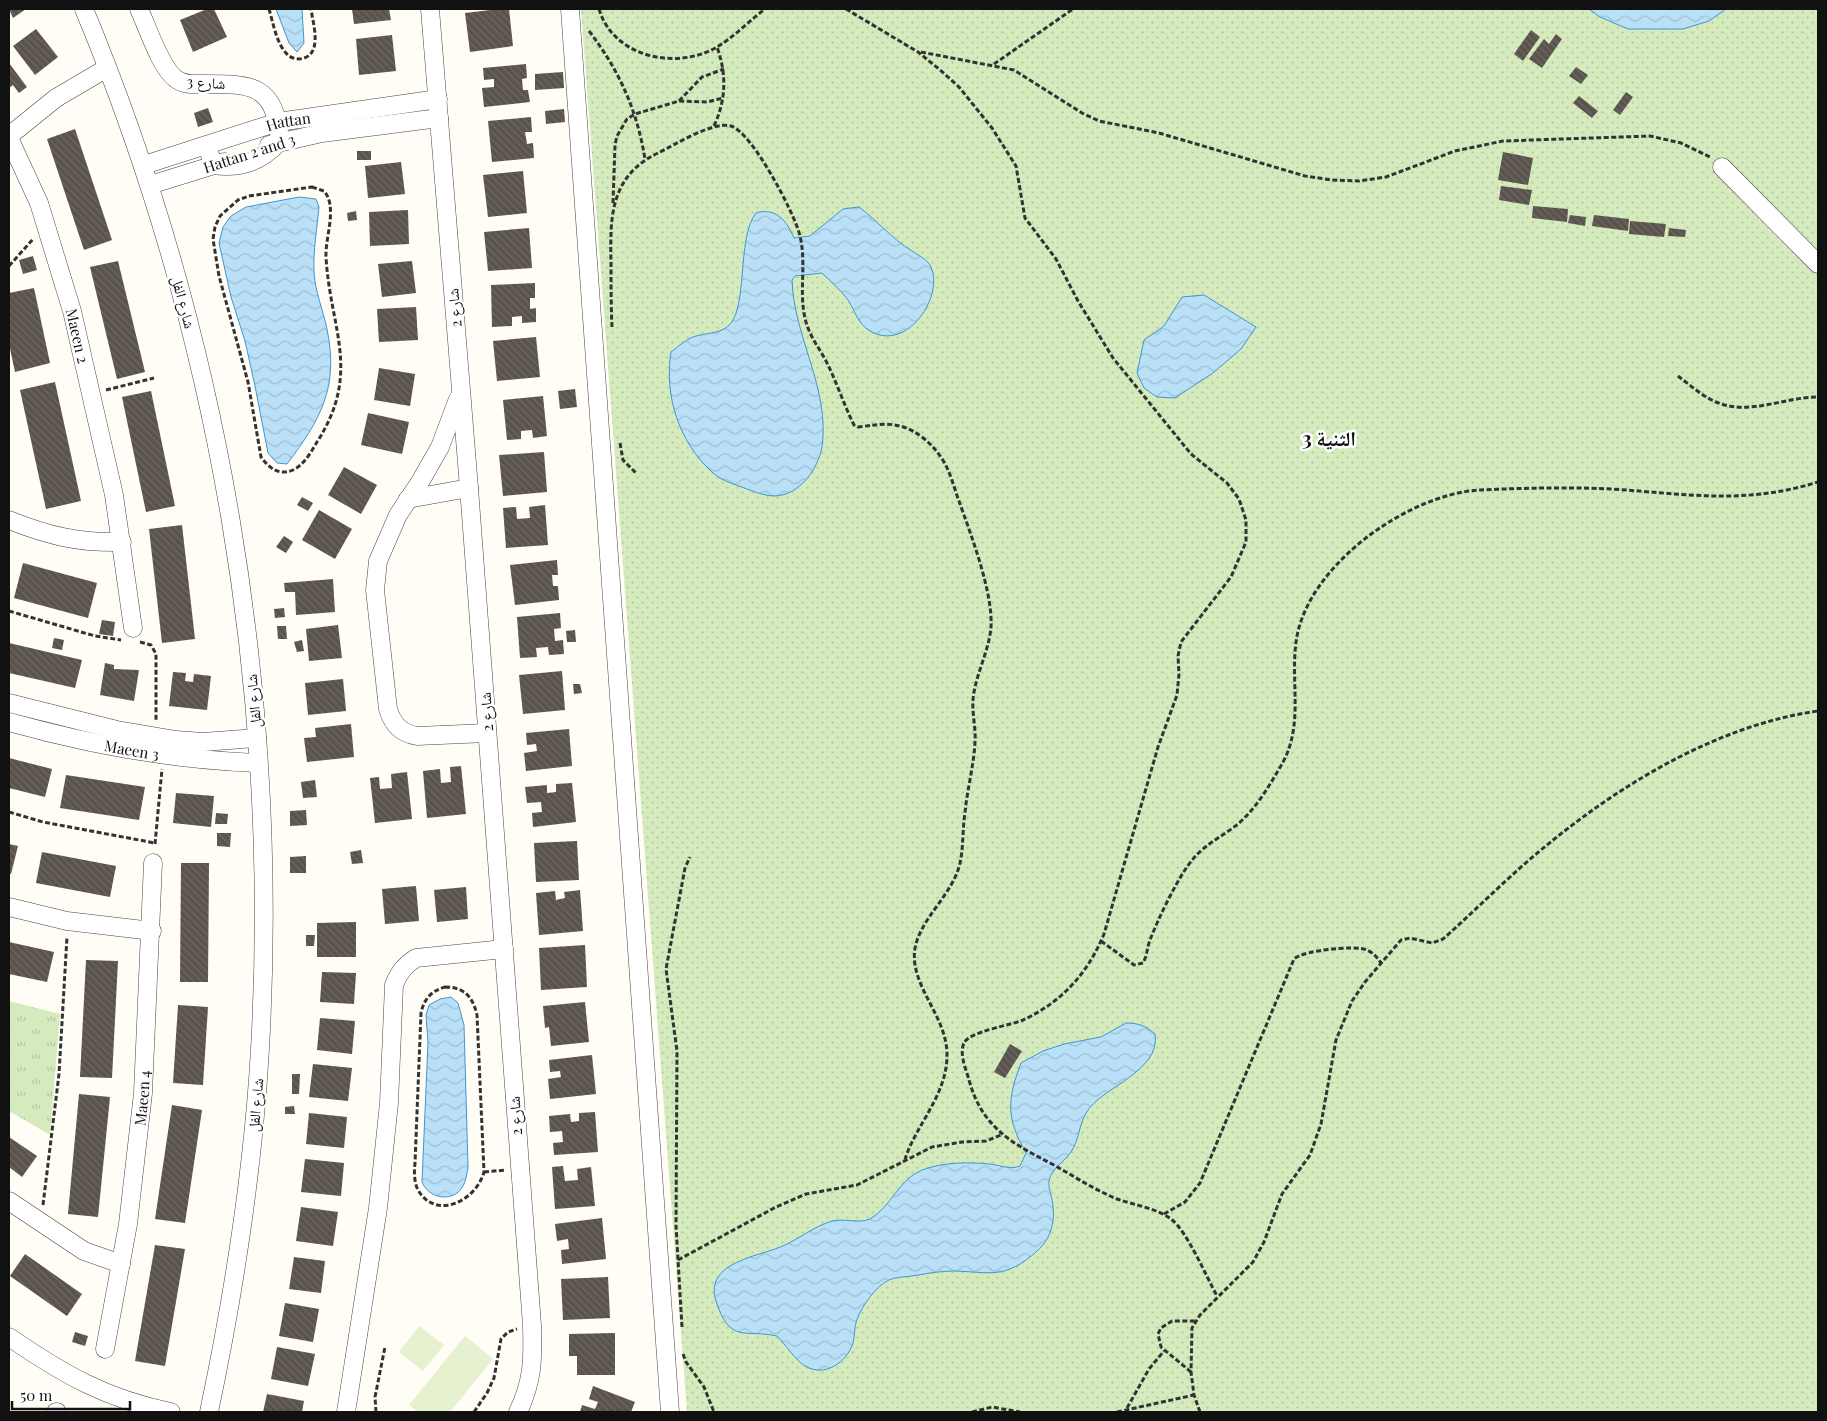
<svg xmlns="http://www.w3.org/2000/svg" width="1827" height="1421" font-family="'Playfair Display','Noto Naskh Arabic',serif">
	<defs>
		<pattern id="grass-dots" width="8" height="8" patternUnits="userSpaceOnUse" patternTransform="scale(1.25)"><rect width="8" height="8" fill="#d5ebbd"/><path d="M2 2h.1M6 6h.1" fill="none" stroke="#b6c8a1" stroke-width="1.8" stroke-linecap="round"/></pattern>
		<pattern id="park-tufts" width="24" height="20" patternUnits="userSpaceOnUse" patternTransform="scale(1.25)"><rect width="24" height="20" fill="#d5ebbd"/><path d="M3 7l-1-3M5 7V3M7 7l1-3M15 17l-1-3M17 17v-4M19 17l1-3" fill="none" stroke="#b6c8a1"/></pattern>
		<pattern id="water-waves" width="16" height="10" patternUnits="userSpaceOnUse" patternTransform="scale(1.25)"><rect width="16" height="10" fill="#b9e0f7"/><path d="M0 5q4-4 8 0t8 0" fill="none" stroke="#9ebfd3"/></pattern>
		<pattern id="building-back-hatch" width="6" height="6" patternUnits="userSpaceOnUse" patternTransform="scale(1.25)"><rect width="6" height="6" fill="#5a524d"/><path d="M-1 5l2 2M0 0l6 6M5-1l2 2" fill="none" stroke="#6d6662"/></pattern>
	</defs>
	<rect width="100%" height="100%" fill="#fffdf5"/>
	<path fill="url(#grass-dots)" d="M581 9H1818V1412H687Z"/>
	<path fill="url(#park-tufts)" d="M9 1001 60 1014 50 1135 9 1111Z"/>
	<g fill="#e6f2cf">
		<path d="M419 1326 444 1345 423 1371 399 1352Z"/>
		<path d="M465 1336 493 1359 450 1412H418L409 1405Z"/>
	</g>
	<g fill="url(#water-waves)" stroke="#3f96cf">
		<path d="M276 9H302L304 43 297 52 289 43Z"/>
		<path d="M1589 9H1726L1709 21 1683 29H1628L1600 17Z"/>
		<path d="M299 197 316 199 319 207C317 228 313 251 314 272 315 291 323 310 327 329 339 387 321 419 287 464L277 463 268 453 255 386 245 341 231 297 219 243 223 227 231 216 246 207Z"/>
		<path d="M859 207C878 221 892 239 912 251 918 255 926 259 930 265 946 295 907 353 870 331 858 324 855 311 848 300 841 290 831 282 822 273L795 276 792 280C794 338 830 388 822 447 818 469 800 495 775 496 763 496 750 490 739 486 730 483 719 479 712 472 679 442 664 396 671 352 678 347 685 340 693 337 704 333 718 334 727 327 749 312 736 238 756 213 776 207 787 221 794 238L810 236 843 209Z"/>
		<path d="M1204 295 1256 327 1241 349 1213 373 1175 398 1157 397 1144 388 1137 373 1144 340 1164 326 1182 297Z"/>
		<path d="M451 997 458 1003 464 1025 468 1167C467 1173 466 1181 463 1186 453 1204 428 1198 422 1182L428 1042 426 1015 429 1005 440 999Z"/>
		<path d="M1126 1023C1139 1023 1146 1026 1155 1034 1161 1072 1101 1087 1086 1113 1079 1125 1079 1140 1071 1152 1065 1161 1051 1169 1049 1181 1048 1186 1051 1194 1052 1200 1056 1219 1052 1238 1037 1251 1005 1280 991 1272 953 1271 939 1271 925 1274 912 1276 905 1277 895 1277 889 1280 876 1286 863 1305 858 1317 854 1325 855 1335 853 1343 847 1362 825 1378 805 1366 795 1360 786 1345 777 1336 743 1329 730 1344 716 1301 703 1261 763 1256 785 1245 800 1238 815 1226 832 1221 844 1218 859 1224 870 1219 891 1207 899 1179 922 1170 943 1162 968 1162 990 1164 999 1165 1011 1170 1020 1166L1026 1153C1006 1118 1007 1100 1021 1063L1043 1051 1064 1044 1101 1037Z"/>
	</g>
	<g fill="url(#building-back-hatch)">
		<path d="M9 9H26L13 18Z"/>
		<path d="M207 9H214L227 37 193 52 180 20Z"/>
		<path d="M352 9H389L391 20 354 24Z"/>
		<path d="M499 9H509L513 46 470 52 465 13Z"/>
		<path d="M36 29 58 57 35 75 13 46Z"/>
		<path d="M1531 30 1540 37 1523 61 1514 54Z"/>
		<path d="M1556 34 1562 39 1542 68 1529 59 1544 39 1549 44Z"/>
		<path d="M392 35 396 71 359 75 356 39Z"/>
		<path d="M9 63 27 87 19 93 13 85 9 88Z"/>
		<path d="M526 64 527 78 522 79 523 90H528L530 102 484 107 482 88 494 87V79L484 80 483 68Z"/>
		<path d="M1576 67 1588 75 1581 84 1569 76Z"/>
		<path d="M563 72 564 88 535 90V74Z"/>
		<path d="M1626 92 1633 97 1620 115 1613 110Z"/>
		<path d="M1579 96 1598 111 1592 118 1573 103Z"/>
		<path d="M208 108 213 122 198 127 194 113Z"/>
		<path d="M564 109 565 122 546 124 545 111Z"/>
		<path d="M531 117 532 132H525L527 144 533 143 534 158 492 162 488 121Z"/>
		<path d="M75 129 112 240 84 250 47 139Z"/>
		<rect x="357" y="151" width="14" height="9"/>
		<path d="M1503 152 1533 158 1528 185 1498 180Z"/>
		<path d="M401 162 405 194 368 198 365 166Z"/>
		<path d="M523 171 527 213 488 217 483 175Z"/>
		<path d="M1501 186 1532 190 1529 205 1499 200Z"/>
		<path d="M1533 206 1568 209 1567 222 1532 218Z"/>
		<path d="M408 210 409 244 370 246 369 212Z"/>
		<path d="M356 211 357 220 348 221 347 213Z"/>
		<path d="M1570 215 1586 217 1585 226 1568 223Z"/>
		<path d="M1594 215 1629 219 1628 231 1592 226Z"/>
		<path d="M1630 221 1666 224 1664 237 1629 234Z"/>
		<path d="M529 228 532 268 488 271 484 232Z"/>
		<path d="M1669 228 1686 230 1685 237 1668 236Z"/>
		<path d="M33 256 37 270 23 274 19 260Z"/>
		<path d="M118 261 145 372 117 379 90 267Z"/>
		<path d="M412 261 416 293 382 297 378 264Z"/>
		<path d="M535 283V298H530V309L536 308V322L522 323V316L512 317V326L492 327 491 285Z"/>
		<path d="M34 288 50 363 15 372 9 344V293Z"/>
		<path d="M416 307 418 340 379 342 377 309Z"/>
		<path d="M536 337 540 377 497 381 493 341Z"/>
		<path d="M379 368 415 374 410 406 374 400Z"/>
		<path d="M55 382 81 501 46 509 20 390Z"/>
		<path d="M575 389 577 407 560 409 558 391Z"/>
		<path d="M151 391 175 506 146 512 122 397Z"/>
		<path d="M543 396 547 436 533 438 532 430 521 431V439L507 440 503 400Z"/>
		<path d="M368 413 409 422 402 454 361 445Z"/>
		<path d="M544 452 547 492 503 496 499 455Z"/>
		<path d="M344 467 377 485 361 514 328 495Z"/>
		<path d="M302 497 313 503 308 511 297 505Z"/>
		<path d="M545 505 548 545 506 548 503 508 516 507 517 519 530 518 529 507Z"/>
		<path d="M319 510 352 529 335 559 302 540Z"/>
		<path d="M182 525 195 639 162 643 149 529Z"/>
		<path d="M284 536 293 542 286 553 276 547Z"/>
		<path d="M557 560 558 575H552L553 586H558L559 600 515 605 510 565Z"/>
		<path d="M23 563 97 583 88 618 14 598Z"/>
		<path d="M333 579 335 612 296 615 295 592H285L284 583Z"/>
		<path d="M284 608 285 617 275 618 274 609Z"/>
		<path d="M560 613 561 628 554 629 555 641 563 640 564 654 549 655 548 647 536 648 537 657 520 658 517 617Z"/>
		<path d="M102 620 115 622 113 636 99 634Z"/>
		<path d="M338 625 342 658 309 661 306 629Z"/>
		<path d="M277 626H286L287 639H278Z"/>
		<path d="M575 630 576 642H567L566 631Z"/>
		<path d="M54 638 64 640 62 650 52 648Z"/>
		<path d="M302 640 304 651 297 652 294 642Z"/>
		<path d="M9 643 82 660 75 688 9 673Z"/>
		<path d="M105 663 114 665V669L139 670 134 701 100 695Z"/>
		<path d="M562 671 565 710 523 714 519 675Z"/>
		<path d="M173 672 186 673 185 681 193 682 194 674 211 676 207 710 169 706Z"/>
		<path d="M343 679 346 711 308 715 305 683Z"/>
		<path d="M573 684H580L582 693 574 694Z"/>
		<path d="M351 724 354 757 307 762 304 738 316 737 315 728Z"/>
		<path d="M569 729 572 766 526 771 524 753 537 751 536 744 527 745 526 733Z"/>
		<path d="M9 758 52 769 45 797 9 788Z"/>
		<path d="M461 766 466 814 427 818 423 771 440 769 441 783 451 782 450 767Z"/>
		<path d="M407 772 412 819 375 823 370 778 379 777 380 789 392 788 391 774Z"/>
		<path d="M66 775 145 787 139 820 60 808Z"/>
		<path d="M315 780 317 797 303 798 301 782Z"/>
		<path d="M572 783 576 822 533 827 532 813 542 812 541 802 527 803 525 787 547 785V793L556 792V784Z"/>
		<path d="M176 793 214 796 211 827 173 823Z"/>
		<path d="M306 810 307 825 290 826V811Z"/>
		<path d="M216 813 228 814 227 824H215Z"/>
		<path d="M217 833H231L230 847 217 846Z"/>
		<path d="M577 841 579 880 536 882 534 843Z"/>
		<path d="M9 844 18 846 11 874H9Z"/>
		<path d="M361 850 363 863 352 864 350 852Z"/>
		<path d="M42 852 116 866 110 897 36 883Z"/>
		<path d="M306 856V873H290V857Z"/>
		<path d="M181 863H209L208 982H180Z"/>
		<path d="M416 886 419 921 385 924 382 889Z"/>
		<path d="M466 887 468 919 437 922 434 890Z"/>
		<path d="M580 890 583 931 539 935 536 893 555 891 556 900 565 898 564 892Z"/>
		<path d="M356 922V957H317V923Z"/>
		<path d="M306 935H315L314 946H306Z"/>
		<path d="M9 942 54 952 47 982 9 974Z"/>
		<path d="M585 945 587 987 541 990 539 948Z"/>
		<path d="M86 960 118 961 112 1078 80 1077Z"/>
		<path d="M322 972 356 973 354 1004 320 1002Z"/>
		<path d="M585 1002 589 1042 551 1046 549 1027 545 1028 543 1006Z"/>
		<path d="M178 1005 208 1007 203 1085 173 1083Z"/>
		<path d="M320 1018 355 1021 352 1054 317 1050Z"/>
		<path d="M1010 1044 1022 1051 1005 1078 994 1072Z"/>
		<path d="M592 1055 596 1094 550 1099 548 1079 561 1077 560 1071 550 1072 549 1060Z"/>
		<path d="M313 1064 352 1068 348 1101 309 1097Z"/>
		<path d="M292 1074H300L299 1094H292Z"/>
		<path d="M79 1094 110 1097 98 1217 68 1214Z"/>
		<path d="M172 1105 202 1110 185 1223 155 1219Z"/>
		<path d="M294 1106 295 1114H285V1107Z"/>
		<path d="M595 1112 598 1152 554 1155 553 1143 563 1142 562 1131 550 1132 549 1116 570 1114 571 1122 579 1121V1113Z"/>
		<path d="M309 1113 347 1117 344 1148 306 1144Z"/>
		<path d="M9 1137 37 1156 22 1177 9 1167Z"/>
		<path d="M305 1159 344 1163 341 1196 301 1192Z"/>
		<path d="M563 1166 565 1181 578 1180 577 1169 591 1167 595 1206 555 1209 552 1167Z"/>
		<path d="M301 1207 338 1212 333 1246 296 1241Z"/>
		<path d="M602 1218 606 1259 562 1264 561 1250 569 1249 568 1239 557 1241 555 1224Z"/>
		<path d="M155 1245 185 1249 165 1366 135 1361Z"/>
		<path d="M25 1254 82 1294 67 1316 10 1276Z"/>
		<path d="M294 1257 325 1261 321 1293 289 1289Z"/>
		<path d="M608 1277 610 1318 563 1320 561 1279Z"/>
		<path d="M285 1303 319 1309 313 1342 279 1336Z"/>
		<path d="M75 1332 88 1336 85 1346 72 1342Z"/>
		<path d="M615 1333V1375H577V1356H569V1334Z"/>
		<path d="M277 1347 315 1354 308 1386 271 1379Z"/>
		<path d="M593 1386 635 1402 631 1412H580L582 1405 595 1409 598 1402 589 1399Z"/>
		<path d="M267 1394 304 1401 302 1412H263Z"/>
	</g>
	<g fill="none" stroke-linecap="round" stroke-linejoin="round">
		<defs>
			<g id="minor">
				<path d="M84 9C220 336 280 695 260 1049 253 1172 234 1293 209 1412"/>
				<path d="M139 9C147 26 161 69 176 79 184 85 193 84 202 84 251 84 275 83 280 141 261 162 241 169 213 165L207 145"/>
				<path d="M430 9 469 488 532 1325C533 1359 533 1381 518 1412"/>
				<path d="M570 9C606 476 634 945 670 1412"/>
				<path d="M9 136 56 98 107 68"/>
				<path id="s1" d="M9 138 39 203 72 311 114 495 133 628"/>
				<path d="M269 145 322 133 439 118"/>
				<path id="s2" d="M144 165 278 122 438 99"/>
				<path d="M1722 167 1818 264"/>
				<path d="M150 185 224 162"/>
				<path d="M458 399 440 447 420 482 398 515 378 561 375 590 388 709C393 725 401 733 417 736L487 733"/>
				<path d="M408 499 469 488"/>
				<path d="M9 520C49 536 79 543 122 542"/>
				<path d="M9 703 117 730 176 740 203 742 257 738"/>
				<path id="s3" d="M9 722C91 745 173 760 258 763"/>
				<path d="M9 907 67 921 152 931"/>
				<path d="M9 1201 84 1251 121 1264"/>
				<path d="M9 1337C63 1374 106 1399 171 1412"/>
				<path id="s4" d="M105 1349 128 1224 143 1093 153 863"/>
				<path d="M56 1412H57"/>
				<path d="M346 1412 378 1208 389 1103 394 985C399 972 405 965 416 958L504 949"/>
			</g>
		</defs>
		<use href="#minor" stroke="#444" stroke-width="19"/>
		<g stroke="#333" stroke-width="3" stroke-dasharray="5 2.5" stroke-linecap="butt">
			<path d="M269 9C273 22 276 42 286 53 289 57 294 59 299 59 324 57 313 24 311 9"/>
			<path d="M599 9C613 57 676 71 717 47 734 37 749 21 765 9"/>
			<path d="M846 9 918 52 939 69 959 87 992 128 1016 166 1025 218 1056 259 1078 301 1113 358 1191 454 1227 483 1239 499 1246 520V542L1231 577 1181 642 1178 656 1179 674 1177 695 1158 747 1104 934C1088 973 1062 1002 1023 1020 1009 1026 970 1031 964 1043 959 1054 966 1069 969 1080 982 1128 1013 1144 1054 1165 1075 1177 1095 1190 1117 1199 1134 1205 1156 1208 1171 1219 1187 1231 1206 1276 1217 1296"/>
			<path d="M589 31C619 70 637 110 645 159"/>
			<path d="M921 52 1014 70 1082 113 1099 121 1159 133 1305 176 1332 180 1359 181 1386 177 1455 151 1503 141 1650 136 1681 143 1710 157"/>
			<path d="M994 64 1073 9"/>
			<path d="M679 101 702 77 724 69"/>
			<path d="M714 126C726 100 727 75 717 47"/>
			<path d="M312 187 324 191C338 207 325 237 326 257 330 329 362 372 317 442 311 452 304 465 293 470 279 476 269 468 261 457L248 382 219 276 213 239 215 227 220 216 238 200 249 196Z"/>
			<path d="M613 203 615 145 617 136 627 119 635 114 679 101 707 102 723 98"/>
			<path d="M9 266 34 238"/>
			<path d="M612 327C611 306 611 284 611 263 610 217 610 176 658 153 675 145 712 121 731 126 752 132 795 214 800 236 807 265 798 294 806 322 810 337 820 349 827 363 837 383 844 405 854 425L858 427C883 424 899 420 922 437 931 444 938 452 944 462 951 474 954 488 959 501 971 535 993 592 991 627 989 652 975 675 973 700 972 714 976 728 975 742 974 765 967 790 965 813 962 831 964 849 959 867 950 897 921 918 915 948 909 986 947 1015 947 1055 947 1095 917 1123 905 1159"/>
			<path d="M1678 376C1690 385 1702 396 1716 402 1748 416 1785 397 1818 397"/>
			<path d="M106 390 154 378"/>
			<path d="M620 443 623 460 636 473"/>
			<path d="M9 611 95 636 121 640"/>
			<path d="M140 642 151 645 156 654V720"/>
			<path d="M9 812 43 822 155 843"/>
			<path d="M155 844 162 769"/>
			<path d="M1101 941 1134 965 1143 963C1147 956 1147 948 1150 940 1158 919 1179 875 1193 859 1205 844 1225 835 1239 823 1258 806 1269 786 1282 764 1305 723 1289 680 1297 636 1311 563 1409 494 1480 490 1524 488 1568 487 1612 489 1687 494 1744 505 1818 482"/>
			<path d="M445 987C464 987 473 997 477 1015L484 1172C476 1201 436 1221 418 1190 414 1182 414 1172 415 1163L421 1013C424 999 431 991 445 987Z"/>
			<path d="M484 1172 506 1170"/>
			<path d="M43 1205 59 1074 67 937"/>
			<path d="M1164 1214 1185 1202 1200 1183 1294 959C1304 950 1355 945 1367 950 1373 953 1377 957 1381 963"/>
			<path d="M678 1260 776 1207 806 1194 857 1185 932 1147 962 1142 986 1141 1001 1135"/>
			<path d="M682 1327 676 1226 677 1051 666 969 685 868 690 857"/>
			<path d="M683 1354 686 1362 704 1387 714 1412"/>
			<path d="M1191 1372 1161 1347 1158 1334 1161 1328 1172 1321H1195"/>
			<path d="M1127 1408 1149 1369 1164 1351"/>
			<path d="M376 1412 375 1397 385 1347"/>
			<path d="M474 1412 487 1393 494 1378 501 1339 508 1332 517 1329"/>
			<path d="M972 1412 992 1407 1020 1412"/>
			<path d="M1117 1412 1194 1395"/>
			<path d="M1200 1412 1194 1395 1191 1372 1192 1328 1200 1315 1253 1262 1264 1242 1282 1194 1310 1155 1321 1124 1336 1040 1352 1001 1365 982 1401 940 1410 938 1432 943 1443 939C1478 908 1511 874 1547 845 1624 782 1719 725 1818 711"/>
		</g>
		<use href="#minor" stroke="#fff" stroke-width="18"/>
	</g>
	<g text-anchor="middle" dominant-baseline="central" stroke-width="5" stroke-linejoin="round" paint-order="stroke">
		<g font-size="15" fill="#111" stroke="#fff">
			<text transform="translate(206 82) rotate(3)">شارع 3</text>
			<text stroke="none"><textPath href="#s2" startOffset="151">Hattan</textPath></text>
			<text transform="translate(249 153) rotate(-18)">Hattan 2 and 3</text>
			<text transform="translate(184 302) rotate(75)">شارع الفل</text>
			<text transform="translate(454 308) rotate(-95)">شارع 2</text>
			<text stroke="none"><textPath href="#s1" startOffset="210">Maeen 2</textPath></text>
			<text transform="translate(253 701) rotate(-95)">شارع الفل</text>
			<text transform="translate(486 712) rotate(-94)">شارع 2</text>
			<text stroke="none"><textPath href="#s3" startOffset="126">Maeen 3</textPath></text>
			<text stroke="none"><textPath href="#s4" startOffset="254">Maeen 4</textPath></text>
			<text transform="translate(255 1105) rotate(-85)">شارع الفل</text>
			<text transform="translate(515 1116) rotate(-94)">شارع 2</text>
		</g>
		<g font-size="20" font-weight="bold" fill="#111" stroke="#fff">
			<text x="1329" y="437">الثنية 3</text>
		</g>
	</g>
	<rect width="1827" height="1421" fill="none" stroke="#111111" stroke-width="20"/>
	<path d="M12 1401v8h118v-8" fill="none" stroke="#111111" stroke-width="2.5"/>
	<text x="20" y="1401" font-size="15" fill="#111111" stroke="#ffffff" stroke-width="4" paint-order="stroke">50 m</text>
</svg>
